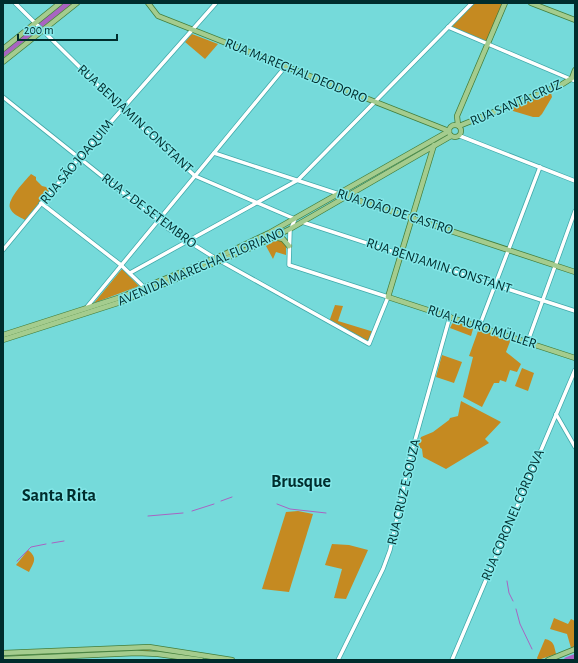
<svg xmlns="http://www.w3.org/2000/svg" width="578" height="663" font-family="'Alegreya Sans',sans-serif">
	<rect width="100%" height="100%" fill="#75dada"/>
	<g fill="#c58a21">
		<path d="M62 3H73L42 27 38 22Z"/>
		<path d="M472 3H504L488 43 448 27Z"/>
		<path d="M34 26 38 30 3 58V51Z"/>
		<path d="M192 34 218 44 205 59 185 42Z"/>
		<path d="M548 93H551L552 97 542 114 539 117H533L513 111 512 108 524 102Z"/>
		<path d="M31 174 36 177V180L42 186 46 187 49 191 25 220C20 217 12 214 10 208 7 199 25 181 31 174Z"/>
		<path d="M278 239 286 243V255L276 252 273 259 266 246Z"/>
		<path d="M122 269 139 286 94 303Z"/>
		<path d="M335 305 343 306 338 321 374 332 369 344 329 322Z"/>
		<path d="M454 320 471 326 473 329 471 336 450 328Z"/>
		<path d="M481 330 511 339 506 352 521 364 517 372 510 370 506 382 500 380 499 383H494L482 407 463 397 473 357 469 356 478 331Z"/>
		<path d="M442 355 462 362 454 383 436 377Z"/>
		<path d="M522 368 534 373 528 391 515 386Z"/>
		<path d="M461 401 501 422 485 439 489 443 446 469 423 457 422 449 418 446 421 437 433 432 449 420 450 418 458 416Z"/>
		<path d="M298 511 313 514 289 592 262 589 286 512Z"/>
		<path d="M332 544 349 545 368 550 346 599 334 598 342 569 325 565Z"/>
		<path d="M28 550C38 558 34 562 29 572L16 565Z"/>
		<path d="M554 618 568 624 571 619 575 621V646L571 648 567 634 550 629Z"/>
		<path d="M545 639C554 641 554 645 556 654L538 660 537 658Z"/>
		<path d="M147 650 223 660 157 652 3 657V656Z"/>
	</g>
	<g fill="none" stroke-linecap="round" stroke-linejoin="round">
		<g stroke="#a864c2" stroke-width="1">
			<path d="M221 501 232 497"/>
			<path d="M277 504 290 509 326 513"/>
			<path d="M192 511 214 504"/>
			<path d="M148 516 183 513"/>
			<path d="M52 543 64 541"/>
			<path d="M17 561 31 547 46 544"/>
			<path d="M507 581 509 593 513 601"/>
			<path d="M516 609 520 624 532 649"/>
		</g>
		<g stroke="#a864c2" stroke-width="6">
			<path d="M3 54 68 3"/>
			<path d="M567 660 575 657"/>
		</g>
		<defs>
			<g id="minor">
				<path d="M448 27 575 81"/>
				<path d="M3 97 167 228 215 258 369 344 388 297 289 265 290 231 295 219 195 176 122 109 15 3"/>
				<path d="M460 136 575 181"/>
				<path d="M214 153 339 194"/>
				<path d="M41 203 121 265 144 287"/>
				<path d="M302 222 575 311"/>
				<path d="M3 250 79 158 216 3"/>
				<path d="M130 273 298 180 472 3"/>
				<path d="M86 308 285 67"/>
				<path d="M476 325 481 322 540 167"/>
				<path d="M528 341 575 211"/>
				<path d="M556 414 575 447"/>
				<path d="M338 660 383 569 390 550 410 458 450 316"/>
				<path d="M452 660 575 370"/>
			</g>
			<g id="major">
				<path d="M148 3 158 16 449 131"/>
				<path d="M531 3 575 20"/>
				<path d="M3 49 60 3"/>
				<path d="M3 62 77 3"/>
				<circle cx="455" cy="131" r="6"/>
				<path d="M458 125 457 116 505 3"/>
				<path d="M459 126 561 85 572 78 575 70"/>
				<path d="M434 145 388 297 575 358"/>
				<path d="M345 196 575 272"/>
				<path d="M274 237 283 239 289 246"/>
				<path d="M3 335 121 297 227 253 269 233 449 131"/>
				<path d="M3 340 121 302 253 247 290 229 451 136"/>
				<path d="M3 653 149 647 232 660"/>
				<path d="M3 659 137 653 158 654 201 660"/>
				<path d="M548 660 575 649"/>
			</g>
		</defs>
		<use href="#minor" stroke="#40a9aa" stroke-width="5"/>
		<use href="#major" stroke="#437e3b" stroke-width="6"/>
		<use href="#minor" stroke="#fff" stroke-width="3.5"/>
		<use href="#major" stroke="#a4cc8e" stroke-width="4.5"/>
	</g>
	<g text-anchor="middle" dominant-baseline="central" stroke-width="3" stroke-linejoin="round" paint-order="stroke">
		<g font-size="14" fill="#002d2d" stroke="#83e7e8">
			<text transform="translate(296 71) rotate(22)">RUA MARECHAL DEODORO</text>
			<text transform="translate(516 103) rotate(-23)">RUA SANTA CRUZ</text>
			<text transform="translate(135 119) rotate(43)">RUA BENJAMIN CONSTANT</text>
			<text transform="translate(77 162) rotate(-50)">RUA SÃO JOAQUIM</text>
			<text transform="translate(149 211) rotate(37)">RUA 7 DE SETEMBRO</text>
			<text transform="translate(395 212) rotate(18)">RUA JOÃO DE CASTRO</text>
			<text transform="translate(439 266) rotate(18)">RUA BENJAMIN CONSTANT</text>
			<text transform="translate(201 267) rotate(-23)">AVENIDA MARECHAL FLORIANO</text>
			<text transform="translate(482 327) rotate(18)">RUA LAURO MÜLLER</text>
			<text transform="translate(404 492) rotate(-77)">RUA CRUZ E SOUZA</text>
			<text transform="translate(513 515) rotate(-67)">RUA CORONEL CÓRDOVA</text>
		</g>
		<g font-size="18" font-weight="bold" fill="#002d2d" stroke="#83e7e8">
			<text x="301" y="482">Brusque</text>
			<text x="59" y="496">Santa Rita</text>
		</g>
	</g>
	<rect width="578" height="663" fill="none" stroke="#002d2d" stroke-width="8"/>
	<path d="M18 34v6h99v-6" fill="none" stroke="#002d2d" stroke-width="2"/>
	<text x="24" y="34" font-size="12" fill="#002d2d" stroke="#83e7e8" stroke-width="3" paint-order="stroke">200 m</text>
</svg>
